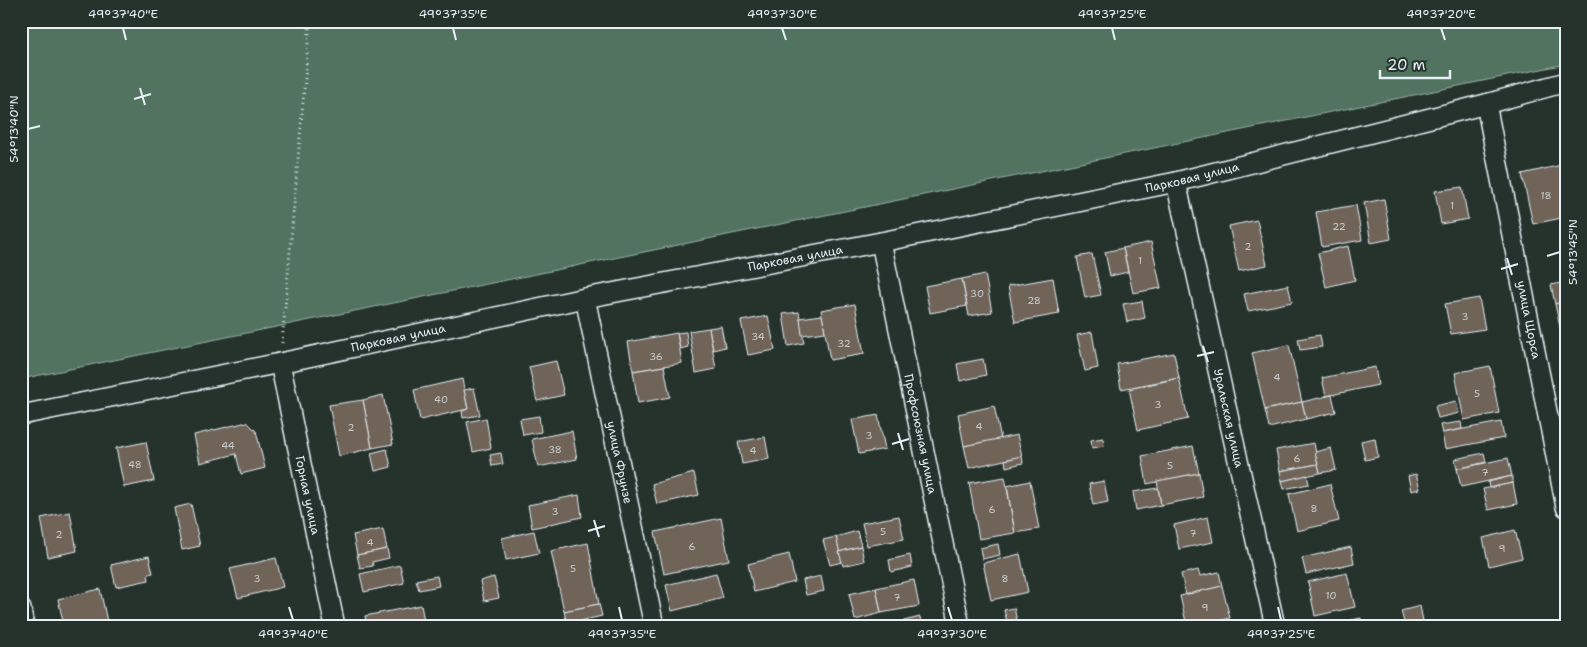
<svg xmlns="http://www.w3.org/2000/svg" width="1587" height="647" font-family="'Shantell Sans',sans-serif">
	<rect width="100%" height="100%" fill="#26332d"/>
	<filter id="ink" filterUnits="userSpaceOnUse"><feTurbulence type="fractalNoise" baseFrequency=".02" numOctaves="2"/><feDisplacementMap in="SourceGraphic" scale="10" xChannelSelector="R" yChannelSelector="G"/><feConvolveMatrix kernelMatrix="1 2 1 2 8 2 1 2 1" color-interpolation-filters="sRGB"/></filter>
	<g filter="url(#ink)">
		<path fill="#51735e" stroke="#9cb2ab" d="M21 21H1566V64L21 379Z"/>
		<g fill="#6f6459" stroke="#e8f1f8">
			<path d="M1566 164V217L1533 224 1522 174Z"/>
			<path d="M1462 187 1468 219 1441 224 1435 191Z"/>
			<path d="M1384 199 1391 239 1371 243 1364 203Z"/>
			<path d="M1356 205 1362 240 1322 247 1316 212Z"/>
			<path d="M1257 220 1267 265 1239 271 1229 226Z"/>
			<path d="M1151 242 1161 288 1133 293 1123 248Z"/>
			<path d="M1348 246 1355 280 1326 287 1318 253Z"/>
			<path d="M1123 248 1128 272 1110 276 1105 252Z"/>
			<path d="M1092 254 1101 295 1085 298 1077 257Z"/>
			<path d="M985 274 992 312 969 316 962 279Z"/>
			<path d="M1053 278 1059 314 1015 322 1008 286Z"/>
			<path d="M962 279 967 306 930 313 925 286Z"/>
			<path d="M1566 282V301L1555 304 1551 285Z"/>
			<path d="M1288 285 1292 302 1248 311 1244 294Z"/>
			<path d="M1479 298 1485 329 1451 334 1445 304Z"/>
			<path d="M1142 301 1145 318 1127 322 1123 304Z"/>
			<path d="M1566 301V331L1561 332 1555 304Z"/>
			<path d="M855 304 864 354 830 360 821 310Z"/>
			<path d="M799 312 804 343 788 346 783 314Z"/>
			<path d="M822 315 825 332 802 335 800 318Z"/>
			<path d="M768 316 775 350 748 355 741 321Z"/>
			<path d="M721 326 725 347 713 350 709 328Z"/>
			<path d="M709 328 716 369 696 373 689 331Z"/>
			<path d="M1566 331V348H1565L1561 332Z"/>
			<path d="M685 332H686L688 347 680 349 677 333Z"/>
			<path d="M1092 332 1098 368 1085 371 1077 335Z"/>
			<path d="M677 333 682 363 633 371 628 342Z"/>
			<path d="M1320 335 1322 347 1300 350 1298 339Z"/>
			<path d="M1289 345 1302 402 1265 410 1252 353Z"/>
			<path d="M1174 353 1179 378 1121 389 1117 364Z"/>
			<path d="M983 359 986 375 960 381 957 364Z"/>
			<path d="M556 361 564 395 537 401 529 367Z"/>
			<path d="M664 366 670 397 638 403 633 371Z"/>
			<path d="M1490 366 1499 413 1464 420 1455 373Z"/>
			<path d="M1375 367 1378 385 1326 396 1322 378Z"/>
			<path d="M1179 378 1188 419 1138 430 1129 389Z"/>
			<path d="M462 379 468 409 420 420 414 390Z"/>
			<path d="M474 388 480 415 463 418 462 411 468 409 464 390Z"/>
			<path d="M383 395 393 444 372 448 363 400Z"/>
			<path d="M1332 395 1336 412 1306 419 1302 402Z"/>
			<path d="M363 400 372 448 339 456 329 405Z"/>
			<path d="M1456 401 1459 413 1438 418 1435 406Z"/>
			<path d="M1302 402 1306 419 1269 428 1265 410Z"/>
			<path d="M994 406 1001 439 964 446 958 414Z"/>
			<path d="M878 415 885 449 859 454 852 420Z"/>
			<path d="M539 416 541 432 523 435 520 419Z"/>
			<path d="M486 418 491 448 473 452 467 422Z"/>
			<path d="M247 422 256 431 265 468 241 474 236 454 200 463 194 435Z"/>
			<path d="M1461 422 1462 429 1442 433 1440 425Z"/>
			<path d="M1501 422 1504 438 1445 449 1442 433Z"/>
			<path d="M572 431 577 459 538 467 532 439Z"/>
			<path d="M1017 435 1022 456 969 468 964 446Z"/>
			<path d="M765 437 769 459 742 464 738 442Z"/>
			<path d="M1103 438 1104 446 1092 448 1091 440Z"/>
			<path d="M1375 438 1378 457 1365 460 1361 441Z"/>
			<path d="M146 442 154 481 124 487 116 448Z"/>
			<path d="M1314 443 1318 464 1280 471 1276 450Z"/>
			<path d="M1193 446 1199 473 1147 484 1142 456Z"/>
			<path d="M1331 448 1336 470 1320 473 1315 452Z"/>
			<path d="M387 449 391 467 375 471 371 453Z"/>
			<path d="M501 453 503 464 492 466 490 455Z"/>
			<path d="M1484 453 1486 462 1457 469 1455 459Z"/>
			<path d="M1022 456 1023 463 1006 467 1005 460Z"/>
			<path d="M1508 458 1512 476 1461 487 1457 469Z"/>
			<path d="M1318 464 1320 473 1282 481 1280 471Z"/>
			<path d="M694 473 699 495 657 504 652 484Z"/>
			<path d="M1199 473 1203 497 1161 505 1157 481Z"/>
			<path d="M1416 474 1420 489 1411 491 1408 476Z"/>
			<path d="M1307 475 1309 484 1284 489 1282 481Z"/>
			<path d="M1512 476 1513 483 1489 488 1488 482Z"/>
			<path d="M1005 477 1015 533 979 539 969 483Z"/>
			<path d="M1030 481 1039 529 1015 533 1007 486Z"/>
			<path d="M1104 481 1108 502 1093 505 1089 484Z"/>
			<path d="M1513 483 1517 504 1488 510 1483 489Z"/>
			<path d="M1330 484 1339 521 1297 531 1289 494Z"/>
			<path d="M1158 488 1161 505 1136 510 1133 492Z"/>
			<path d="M579 495 582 517 532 528 528 505Z"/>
			<path d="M191 504 200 546 182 550 174 508Z"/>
			<path d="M70 512 77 551 48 557 41 518Z"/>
			<path d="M899 516 904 539 867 546 862 523Z"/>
			<path d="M1208 517 1213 542 1179 549 1174 525Z"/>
			<path d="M721 518 729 560 664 574 655 532Z"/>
			<path d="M383 529 387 549 357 555 353 535Z"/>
			<path d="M1515 530 1522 558 1489 566 1483 538Z"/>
			<path d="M534 531 539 553 506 560 502 538Z"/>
			<path d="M857 531 861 546 839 552 836 537Z"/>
			<path d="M836 537 842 562 830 565 823 540Z"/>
			<path d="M588 543 599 604 564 611 551 551Z"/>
			<path d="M998 544 1000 555 982 559 980 548Z"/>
			<path d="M861 546 864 561 843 566 839 552Z"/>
			<path d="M1351 547 1354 563 1306 574 1302 558Z"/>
			<path d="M387 549 389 558 372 562 373 566 360 568 357 555Z"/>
			<path d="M789 554 795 582 754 592 748 564Z"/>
			<path d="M1020 554 1028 592 991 600 983 563Z"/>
			<path d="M910 555 912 567 891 572 889 560Z"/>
			<path d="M149 556 153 573 148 574 149 580 116 587 111 565Z"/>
			<path d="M276 558 283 587 238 598 230 569Z"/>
			<path d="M400 565 404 583 364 592 360 574Z"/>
			<path d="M1198 570 1200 576 1219 572 1222 586 1186 595 1181 574Z"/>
			<path d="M716 573 723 598 672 611 666 585Z"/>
			<path d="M1347 573 1355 607 1315 616 1308 582Z"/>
			<path d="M437 576 439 586 419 590 416 580Z"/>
			<path d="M821 576 824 591 806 595 803 580Z"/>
			<path d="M494 577 499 598 484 601 480 581Z"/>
			<path d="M914 580 919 606 881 613 876 588Z"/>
			<path d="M1222 586 1230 618 1199 626H1187L1180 596Z"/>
			<path d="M876 588 881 613 855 620 849 594Z"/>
			<path d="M100 589 108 626H64L58 599Z"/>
			<path d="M599 604 602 616 567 624 564 611Z"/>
			<path d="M421 605 425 626H367L365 616Z"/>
			<path d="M1420 606 1424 626H1405L1401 611Z"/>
			<path d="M1014 608 1018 625 1008 626 1004 610Z"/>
			<path d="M920 617 922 626H888V625Z"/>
			<path d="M1361 618 1362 626H1324Z"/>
		</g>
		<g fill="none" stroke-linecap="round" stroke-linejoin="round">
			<defs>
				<g id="minor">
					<path id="s1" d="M1486 104 1566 507"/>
					<path id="s2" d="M1176 182 1275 626"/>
					<path id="s3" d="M881 242 960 626"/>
					<path id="s4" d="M585 298 654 626"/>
					<path id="s5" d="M280 363 335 626"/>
					<path id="s6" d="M21 415 280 363 585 298 881 242 1176 182 1486 104 1566 82"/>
					<path d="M21 609 24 626"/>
				</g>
			</defs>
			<use href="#minor" stroke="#e8f1f8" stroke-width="22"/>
			<path stroke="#e8f1f8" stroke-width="3" stroke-dasharray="1 4" stroke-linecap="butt" d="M282 343 310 21"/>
			<use href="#minor" stroke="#26332d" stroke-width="19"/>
		</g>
	</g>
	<path fill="none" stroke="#e8f1f8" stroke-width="2" d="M123 28 126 40M453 28 456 40M782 28 786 40M1112 28 1115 40M1441 28 1445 40M140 88 145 105M134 99 151 94M28 129 40 126M1547 256 1560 252M1507 258 1512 275M1501 269 1518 264M1203 346 1208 362M1197 356 1214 352M898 433 903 450M892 444 909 439M594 520 599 537M588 531 605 526M289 607 293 620M619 607 622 620M948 607 952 620M1278 607 1281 620"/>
	<g text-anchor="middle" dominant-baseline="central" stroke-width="4.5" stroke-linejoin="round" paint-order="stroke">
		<g font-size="10" fill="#caced0">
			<text x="1546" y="195">18</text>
			<text x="1452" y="205">1</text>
			<text x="1339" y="226">22</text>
			<text x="1248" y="246">2</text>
			<text x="1140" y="260">1</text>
			<text x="977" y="293">30</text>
			<text x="1034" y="300">28</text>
			<text x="1465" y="316">3</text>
			<text x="758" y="336">34</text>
			<text x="844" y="343">32</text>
			<text x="656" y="356">36</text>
			<text x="1277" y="377">4</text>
			<text x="1477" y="393">5</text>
			<text x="441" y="399">40</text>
			<text x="1158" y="404">3</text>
			<text x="979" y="426">4</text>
			<text x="351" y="427">2</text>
			<text x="869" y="435">3</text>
			<text x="228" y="445">44</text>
			<text x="555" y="449">38</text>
			<text x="753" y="450">4</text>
			<text x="1297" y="458">6</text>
			<text x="135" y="464">48</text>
			<text x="1170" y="465">5</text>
			<text x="1485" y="472">7</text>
			<text x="1314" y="508">8</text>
			<text x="992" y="509">6</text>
			<text x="555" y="511">3</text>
			<text x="883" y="531">5</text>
			<text x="1193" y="533">7</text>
			<text x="59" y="534">2</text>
			<text x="370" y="542">4</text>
			<text x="692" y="546">6</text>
			<text x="1502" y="548">9</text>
			<text x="573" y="568">5</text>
			<text x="257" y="578">3</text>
			<text x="1005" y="578">8</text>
			<text x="1331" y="595">10</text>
			<text x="897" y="597">7</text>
			<text x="1205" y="607">9</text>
		</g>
		<g font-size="12" fill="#e8f1f8" stroke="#26332d">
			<text stroke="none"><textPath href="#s6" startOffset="1195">Парковая улица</textPath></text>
			<text stroke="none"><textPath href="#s6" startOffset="790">Парковая улица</textPath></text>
			<text stroke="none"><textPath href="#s1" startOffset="220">улица Щорса</textPath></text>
			<text stroke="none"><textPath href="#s6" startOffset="385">Парковая улица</textPath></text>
			<text stroke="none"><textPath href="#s2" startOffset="242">Уральская улица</textPath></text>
			<text stroke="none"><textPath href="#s3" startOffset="196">Профсоюзная улица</textPath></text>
			<text stroke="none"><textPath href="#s4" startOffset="168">улица Фрунзе</textPath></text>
			<text stroke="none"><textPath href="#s5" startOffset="135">Горная улица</textPath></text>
		</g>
	</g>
	<rect width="1587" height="647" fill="none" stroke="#26332d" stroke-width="55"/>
	<path d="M1380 70v8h70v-8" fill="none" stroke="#e8f1f8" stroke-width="2.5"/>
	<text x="1387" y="70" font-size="15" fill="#e8f1f8" stroke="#26332d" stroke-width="4" paint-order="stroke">20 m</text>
	<rect x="28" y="28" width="1532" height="592" fill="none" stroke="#e8f1f8" stroke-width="2"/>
	<g font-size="12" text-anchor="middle" fill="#e8f1f8">
		<text x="123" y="18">49°37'40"E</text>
		<text x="453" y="18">49°37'35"E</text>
		<text x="782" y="18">49°37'30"E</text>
		<text x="1112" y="18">49°37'25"E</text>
		<text x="1441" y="18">49°37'20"E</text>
		<text transform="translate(14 129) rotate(-90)" y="4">54°13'40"N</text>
		<text transform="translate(1573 252) rotate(-90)" y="4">54°13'45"N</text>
		<text x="293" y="638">49°37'40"E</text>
		<text x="622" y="638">49°37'35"E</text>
		<text x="952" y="638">49°37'30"E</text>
		<text x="1281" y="638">49°37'25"E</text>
	</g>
</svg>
